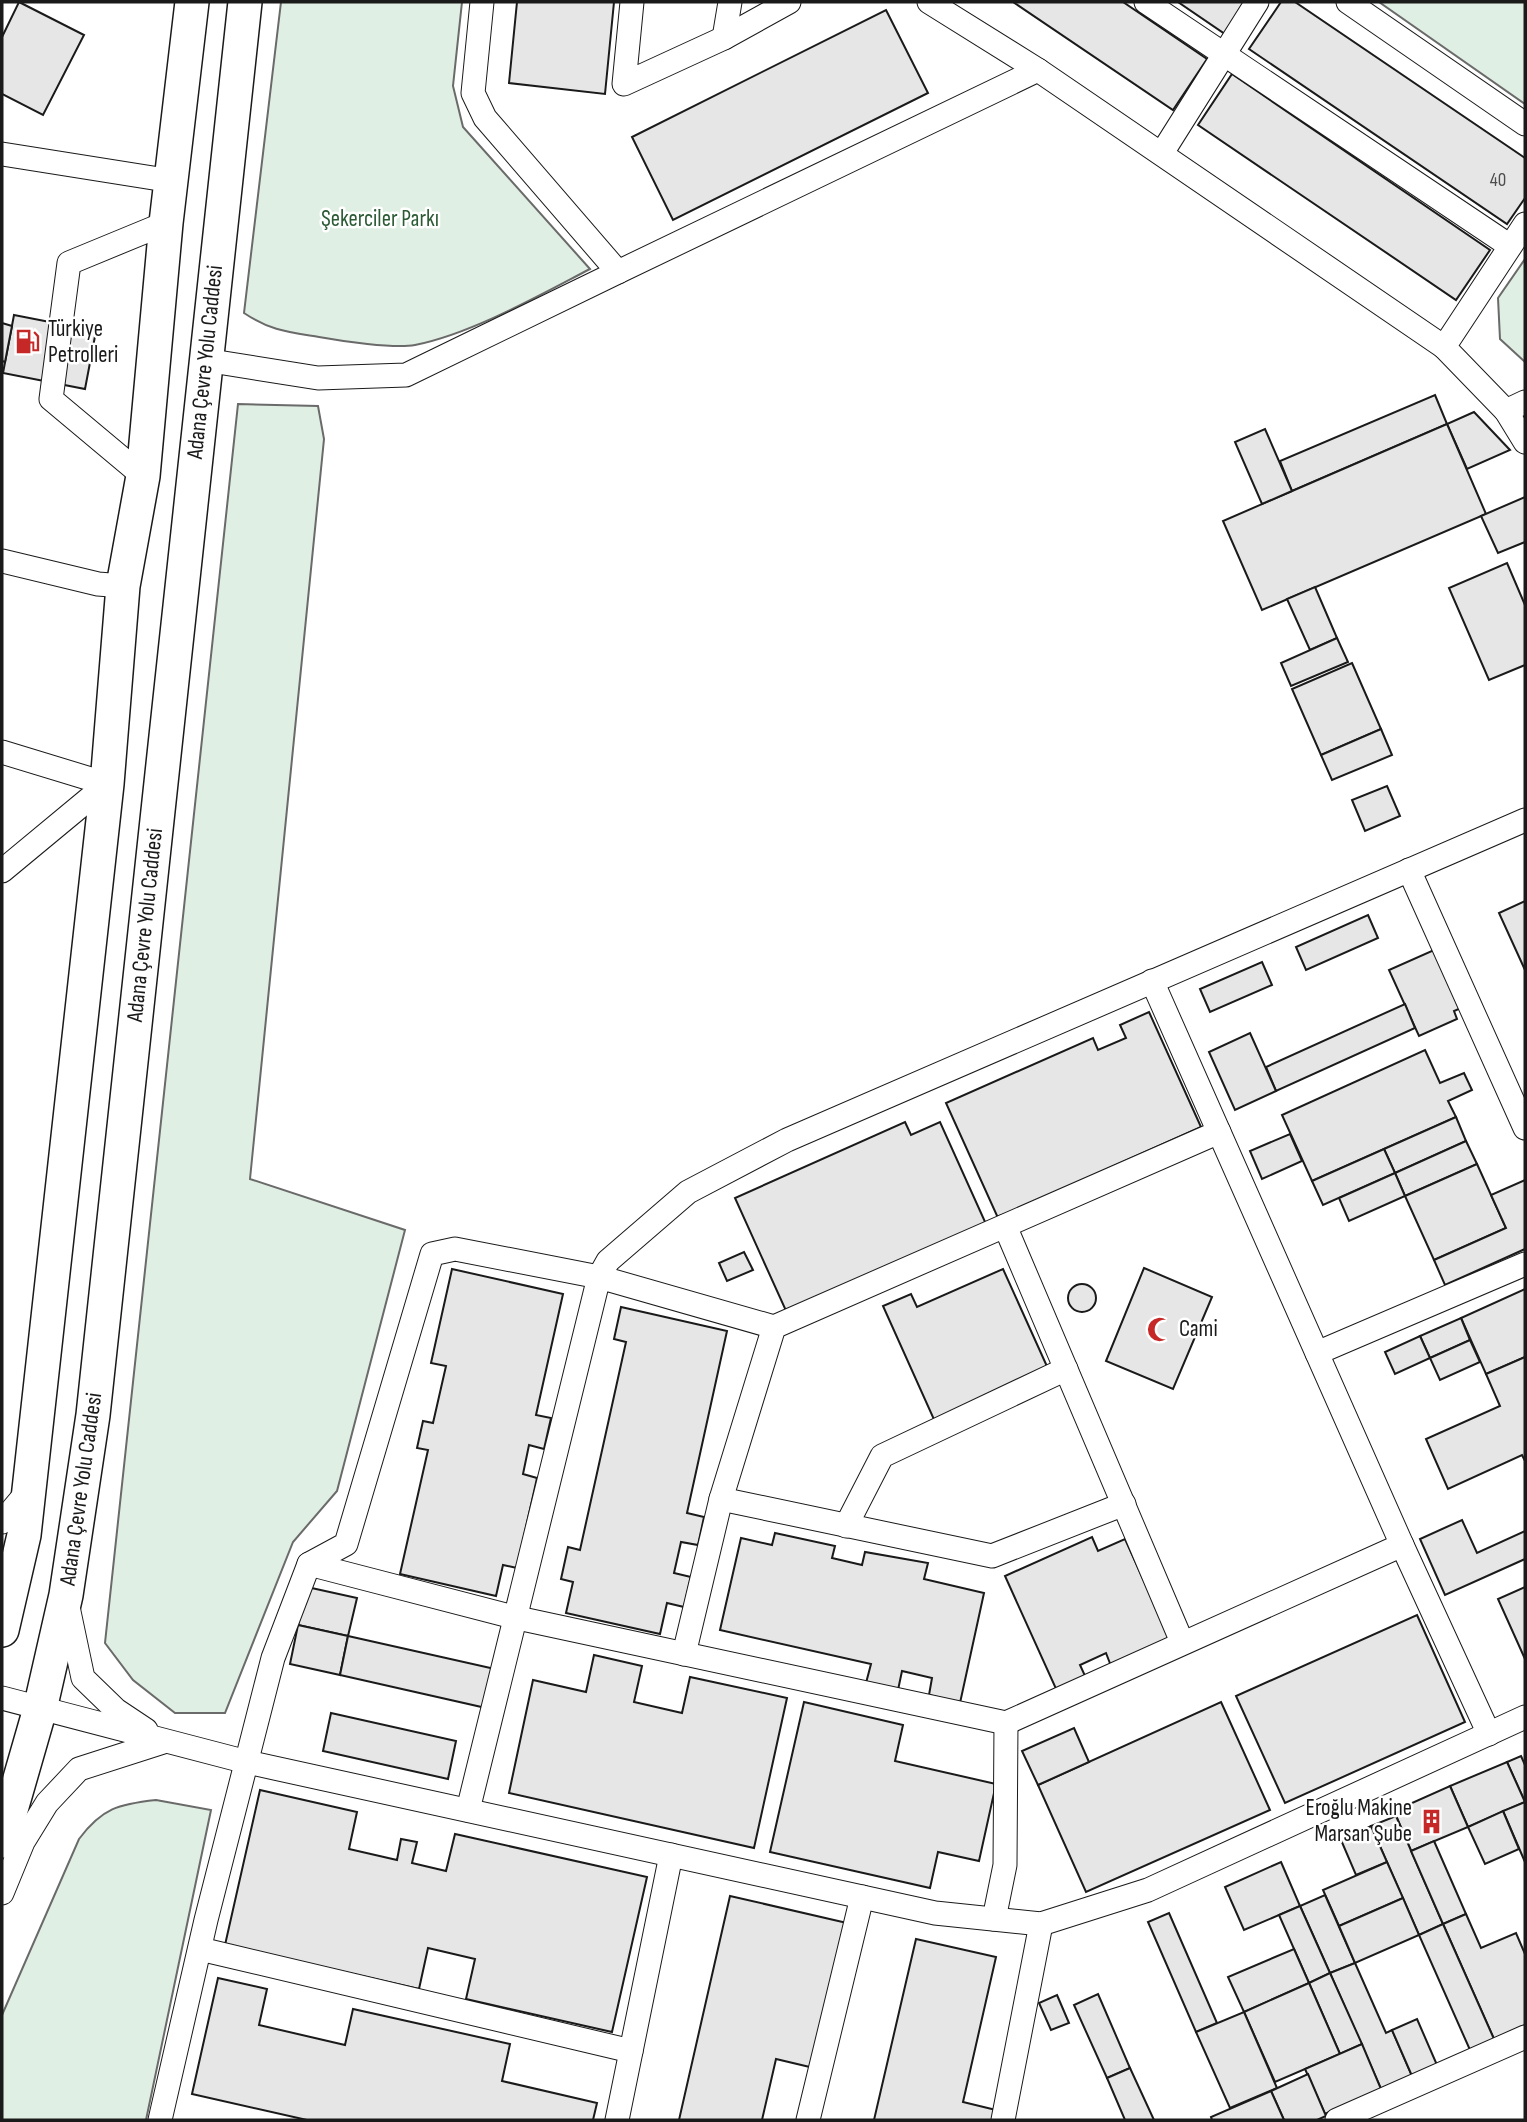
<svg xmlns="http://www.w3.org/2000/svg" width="1527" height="2122" font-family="'Sofia Sans Condensed',sans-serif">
	<rect width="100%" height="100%" fill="#fff"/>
	<g fill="#e0efe3" stroke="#6a6a6a" stroke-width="2">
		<path d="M281 2H462L453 86 463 127 590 269C540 295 471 334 415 345 394 349 341 341 319 337 288 332 271 331 244 313Z"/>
		<path d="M1379 2H1525V104Z"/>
		<path d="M1525 259V362L1500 339 1498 298Z"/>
		<path d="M238 404 318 406 324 439 250 1179 405 1230 337 1491 293 1542 225 1713H175L133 1680 105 1643Z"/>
		<path d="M156 1800 211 1810 146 2120H2V2015L79 1839C102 1808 119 1804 156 1800Z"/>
	</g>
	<g fill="#e6e6e6" stroke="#1a1a1a" stroke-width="2">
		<path d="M19 2 84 35 43 115 2 94V37Z"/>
		<path d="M517 2H614L605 94 509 83Z"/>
		<path d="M1013 2H1123L1207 59 1173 110Z"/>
		<path d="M1178 2H1246L1225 34Z"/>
		<path d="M1281 2H1295L1525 158V198L1507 224 1249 49Z"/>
		<path d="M886 10 928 93 673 220 632 137Z"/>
		<path d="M1232 74 1490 250 1456 300 1198 125Z"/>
		<path d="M14 315 96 331 85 389 3 373Z"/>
		<path d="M2 323 12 326 5 362 2 361Z"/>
		<path d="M1435 395 1447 424 1292 491 1280 461Z"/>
		<path d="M1474 412 1510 450 1467 469 1447 424Z"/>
		<path d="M1447 424 1486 514 1262 610 1223 521Z"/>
		<path d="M1265 429 1292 491 1262 504 1235 442Z"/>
		<path d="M1525 497V542L1498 553 1481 516Z"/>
		<path d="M1507 563 1525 605V665L1489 680 1449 588Z"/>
		<path d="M1315 587 1337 638 1310 650 1287 599Z"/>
		<path d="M1337 638 1348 662 1291 686 1281 663Z"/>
		<path d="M1352 663 1381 729 1321 755 1292 689Z"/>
		<path d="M1381 729 1392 755 1332 780 1321 755Z"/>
		<path d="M1387 786 1400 816 1365 831 1352 800Z"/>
		<path d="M1525 901V970L1499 913Z"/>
		<path d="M1368 915 1378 938 1306 970 1296 947Z"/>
		<path d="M1434 950 1461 1008 1454 1011 1457 1019 1419 1036 1389 970Z"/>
		<path d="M1262 962 1272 985 1210 1012 1200 989Z"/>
		<path d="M1405 1004 1415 1028 1276 1091 1266 1067Z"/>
		<path d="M1149 1012 1201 1127 998 1218 946 1103 1093 1038 1098 1050 1126 1038 1120 1025Z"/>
		<path d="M1250 1033 1276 1091 1235 1110 1209 1052Z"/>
		<path d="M1425 1050 1440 1083 1464 1073 1472 1090 1448 1101 1456 1117 1312 1181 1282 1115Z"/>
		<path d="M1456 1117 1466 1141 1395 1173 1384 1149Z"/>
		<path d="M905 1122 911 1135 940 1122 986 1224 787 1313 735 1198Z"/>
		<path d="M1290 1134 1302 1161 1262 1179 1250 1151Z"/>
		<path d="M1466 1141 1477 1164 1405 1196 1395 1173Z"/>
		<path d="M1384 1149 1395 1173 1323 1205 1312 1181Z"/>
		<path d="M1477 1164 1506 1228 1434 1260 1405 1196Z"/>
		<path d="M1395 1173 1405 1196 1349 1221 1339 1198Z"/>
		<path d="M1525 1180V1249L1445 1285 1434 1260 1506 1228 1491 1195Z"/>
		<path d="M744 1252 753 1270 727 1281 719 1263Z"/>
		<path d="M1144 1268 1212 1297 1173 1389 1106 1361Z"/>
		<path d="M452 1269 563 1294 536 1415 551 1418 544 1449 529 1445 523 1474 537 1478 517 1568 503 1565 496 1596 400 1574 428 1450 417 1448 423 1421 433 1423 446 1366 431 1363Z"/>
		<path d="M1003 1269 1050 1373 936 1424 883 1306 911 1294 917 1307Z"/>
		<circle cx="1082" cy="1298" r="14"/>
		<path d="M1525 1289V1357L1486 1374 1461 1318Z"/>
		<path d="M621 1307 727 1331 687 1513 704 1517 698 1545 681 1542 674 1573 691 1577 684 1607 667 1603 660 1634 566 1613 573 1582 561 1579 568 1547 580 1550 626 1342 614 1339Z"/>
		<path d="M1461 1318 1470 1340 1430 1358 1420 1336Z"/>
		<path d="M1420 1336 1430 1358 1395 1374 1385 1352Z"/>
		<path d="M1470 1340 1480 1362 1440 1380 1430 1358Z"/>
		<path d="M1525 1357V1461L1522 1455 1448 1489 1426 1439 1500 1406 1486 1374Z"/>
		<path d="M1462 1520 1477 1553 1525 1531V1559L1445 1595 1420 1539Z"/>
		<path d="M775 1533 835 1546 832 1558 862 1565 865 1552 928 1563 924 1579 984 1593 960 1703 929 1695 932 1678 902 1671 898 1690 866 1683 871 1664 720 1630 741 1538 772 1545Z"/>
		<path d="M1092 1537 1098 1551 1125 1539 1171 1640 1111 1666 1106 1653 1080 1665 1086 1678 1057 1691 1005 1576Z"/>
		<path d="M307 1587 357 1598 348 1636 298 1625Z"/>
		<path d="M1525 1587V1659L1498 1599Z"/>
		<path d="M1417 1615 1465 1722 1285 1803 1236 1696Z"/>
		<path d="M298 1625 348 1636 340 1675 290 1664Z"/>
		<path d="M348 1636 495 1669 486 1708 340 1675Z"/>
		<path d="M594 1655 642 1666 634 1702 682 1713 690 1677 787 1698 754 1848 509 1793 533 1680 586 1692Z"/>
		<path d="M804 1702 903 1725 895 1761 996 1784 979 1861 938 1852 930 1888 770 1852Z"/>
		<path d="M1221 1702 1270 1810 1086 1892 1038 1785Z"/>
		<path d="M331 1713 456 1741 448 1779 323 1751Z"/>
		<path d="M1074 1728 1089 1762 1038 1785 1022 1751Z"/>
		<path d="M1521 1756 1525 1765V1802L1507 1762Z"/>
		<path d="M1507 1762 1525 1802 1468 1827 1450 1786Z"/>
		<path d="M1450 1786 1468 1827 1411 1851 1394 1811Z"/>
		<path d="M260 1790 357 1812 349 1849 397 1860 401 1839 417 1842 412 1863 446 1871 455 1834 647 1877 612 2032 466 1999 475 1959 428 1948 419 1989 225 1945Z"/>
		<path d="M1525 1802V1862L1503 1811Z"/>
		<path d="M1503 1811 1519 1849 1485 1864 1468 1827Z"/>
		<path d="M1396 1816 1443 1924 1419 1935 1371 1826Z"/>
		<path d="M1371 1826 1387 1862 1356 1875 1341 1840Z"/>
		<path d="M1434 1841 1466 1914 1443 1924 1411 1851Z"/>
		<path d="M1281 1862 1300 1906 1244 1930 1225 1887Z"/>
		<path d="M1387 1862 1403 1898 1339 1926 1323 1890Z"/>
		<path d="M1325 1895 1355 1963 1330 1973 1300 1906Z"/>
		<path d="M730 1896 847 1923 814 2068 776 2059 762 2120H679Z"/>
		<path d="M1403 1898 1419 1935 1355 1963 1339 1926Z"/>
		<path d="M1300 1906 1330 1973 1309 1983 1279 1915Z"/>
		<path d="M1169 1913 1217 2023 1196 2032 1148 1922Z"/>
		<path d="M1466 1914 1481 1948 1516 1933 1525 1954V2025L1494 2039 1443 1924Z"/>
		<path d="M1443 1924 1494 2039 1470 2050 1419 1935Z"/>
		<path d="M916 1939 996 1957 963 2102 996 2110 993 2120H874Z"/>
		<path d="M1294 1949 1309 1983 1244 2012 1228 1977Z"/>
		<path d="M1355 1963 1386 2033 1392 2030 1412 2076 1381 2089 1330 1973Z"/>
		<path d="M1330 1973 1362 2044 1340 2054 1309 1983Z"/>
		<path d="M218 1978 267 1989 259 2025 345 2045 353 2009 510 2044 502 2081 597 2103 593 2120H307L192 2094Z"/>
		<path d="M1309 1983 1340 2054 1275 2082 1244 2012Z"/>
		<path d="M1098 1994 1130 2068 1107 2078 1074 2005Z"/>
		<path d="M1057 1995 1069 2023 1051 2030 1039 2003Z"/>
		<path d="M1244 2012 1277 2088 1230 2108 1196 2032Z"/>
		<path d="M1417 2019 1437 2065 1412 2076 1392 2030Z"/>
		<path d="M1362 2044 1381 2089 1325 2114 1305 2069Z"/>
		<path d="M1130 2068 1154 2120H1125L1107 2078Z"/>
		<path d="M1308 2074 1326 2116 1317 2120H1284L1271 2091Z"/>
		<path d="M1271 2091 1284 2120H1212L1211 2117Z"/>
	</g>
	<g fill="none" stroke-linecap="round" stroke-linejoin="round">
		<defs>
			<g id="minor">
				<path d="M482 2 473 93 485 118 618 272 1038 70 1444 347"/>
				<path d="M632 2 624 84 724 38 789 2"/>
				<path d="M929 2 1038 70"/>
				<path d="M1146 2 1510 246"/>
				<path d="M1348 2 1525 124"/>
				<path d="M724 38 730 2"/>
				<path d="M1162 153 1257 2"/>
				<path d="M2 154 172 181"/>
				<path d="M1525 224 1444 347 1506 411 1525 442"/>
				<path d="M205 360 318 378 406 375 618 272"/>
				<path d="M1506 411 1525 402"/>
				<path d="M143 476 51 399 69 263 166 223"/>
				<path d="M2 561 98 584 123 586"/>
				<path d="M2 752 107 784"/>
				<path d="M1409 870 1525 1128"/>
				<path d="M2 871 107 784"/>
				<path d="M1005 1226 1182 1642"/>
				<path d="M1317 1353 1525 1264"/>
				<path d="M721 1499 992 1556 1124 1504"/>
				<path d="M2 1522 29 1490"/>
				<path d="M846 1526 882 1456 1066 1369"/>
				<path d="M1402 1545 1489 1734"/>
				<path d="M309 1564 513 1617 1006 1723 1402 1545 1152 981"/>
				<path d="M68 1607 83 1678 116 1710 146 1730"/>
				<path d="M684 1654 721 1499 774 1327 1219 1132"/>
				<path d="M2 1698 247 1762 935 1913 1041 1924 1148 1890 1525 1717"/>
				<path d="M468 1810 599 1277 774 1327"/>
				<path d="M2 1893 23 1842 47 1803 79 1769 163 1742"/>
				<path d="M994 1919 1005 1865 1006 1723"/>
				<path d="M200 1949 631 2051"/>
				<path d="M160 2120 206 1920 273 1658 309 1564 346 1544 432 1254 455 1249 599 1277 608 1261 688 1192 787 1140 1525 820"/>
				<path d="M617 2120 671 1855"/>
				<path d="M808 2120 862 1897"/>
				<path d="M1003 2120 1041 1924"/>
				<path d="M1337 2120 1525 2037"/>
			</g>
			<g id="highway">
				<path d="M2 1630 24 1535 107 784 123 586 143 476 166 223 192 2"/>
				<path d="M2 1841 40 1709 66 1595 93 1415 245 2"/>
			</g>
		</defs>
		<use href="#minor" stroke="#1a1a1a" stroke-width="25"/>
		<use href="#highway" stroke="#1a1a1a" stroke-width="36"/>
		<use href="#minor" stroke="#fff" stroke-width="23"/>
		<use href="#highway" stroke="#fff" stroke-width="33"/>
	</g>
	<defs>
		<symbol id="fuel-bare" viewBox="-9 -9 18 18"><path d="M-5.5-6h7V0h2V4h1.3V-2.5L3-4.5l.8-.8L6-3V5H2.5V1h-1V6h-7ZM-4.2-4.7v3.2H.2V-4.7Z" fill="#c62828" stroke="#fff" stroke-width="2.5" paint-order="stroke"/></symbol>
		<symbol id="mosque-bare" viewBox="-9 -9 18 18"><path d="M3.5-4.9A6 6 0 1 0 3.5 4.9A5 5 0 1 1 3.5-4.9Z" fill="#c62828" stroke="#fff" stroke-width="2.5" paint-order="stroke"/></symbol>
		<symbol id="building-bare" viewBox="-9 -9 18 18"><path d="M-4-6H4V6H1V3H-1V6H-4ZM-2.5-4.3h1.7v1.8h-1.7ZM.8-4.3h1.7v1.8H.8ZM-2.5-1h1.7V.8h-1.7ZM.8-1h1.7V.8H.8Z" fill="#c62828" stroke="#fff" stroke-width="2.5" paint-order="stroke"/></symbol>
	</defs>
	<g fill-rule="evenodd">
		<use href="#fuel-bare" x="10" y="324" width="35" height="35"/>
		<use href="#mosque-bare" x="1142" y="1312" width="35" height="35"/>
		<use href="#building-bare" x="1414" y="1804" width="35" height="35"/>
	</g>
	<g text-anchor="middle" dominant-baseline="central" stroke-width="5" stroke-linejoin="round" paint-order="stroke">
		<g font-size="19" fill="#4d4d4d">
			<text x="1498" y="180">40</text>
		</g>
		<g font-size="23" fill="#2b5a34" stroke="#fff">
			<text x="380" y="219">Şekerciler Parkı</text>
		</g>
		<g font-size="23" fill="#1a1a1a" stroke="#fff" text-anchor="start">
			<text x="48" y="329">Türkiye<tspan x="48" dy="26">Petrolleri</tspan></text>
			<text x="1179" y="1329">Cami</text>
			<text x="1412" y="1808" text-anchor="end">Eroğlu Makine<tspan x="1412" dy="26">Marsan Şube</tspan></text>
		</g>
		<g font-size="23" fill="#1a1a1a" stroke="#fff">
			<text transform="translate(205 362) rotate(-84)">Adana Çevre Yolu Caddesi</text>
			<text transform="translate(145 925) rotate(-84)">Adana Çevre Yolu Caddesi</text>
			<text transform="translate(81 1489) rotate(-82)">Adana Çevre Yolu Caddesi</text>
		</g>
	</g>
	<rect width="1527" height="2122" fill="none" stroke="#1a1a1a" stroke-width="7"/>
</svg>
